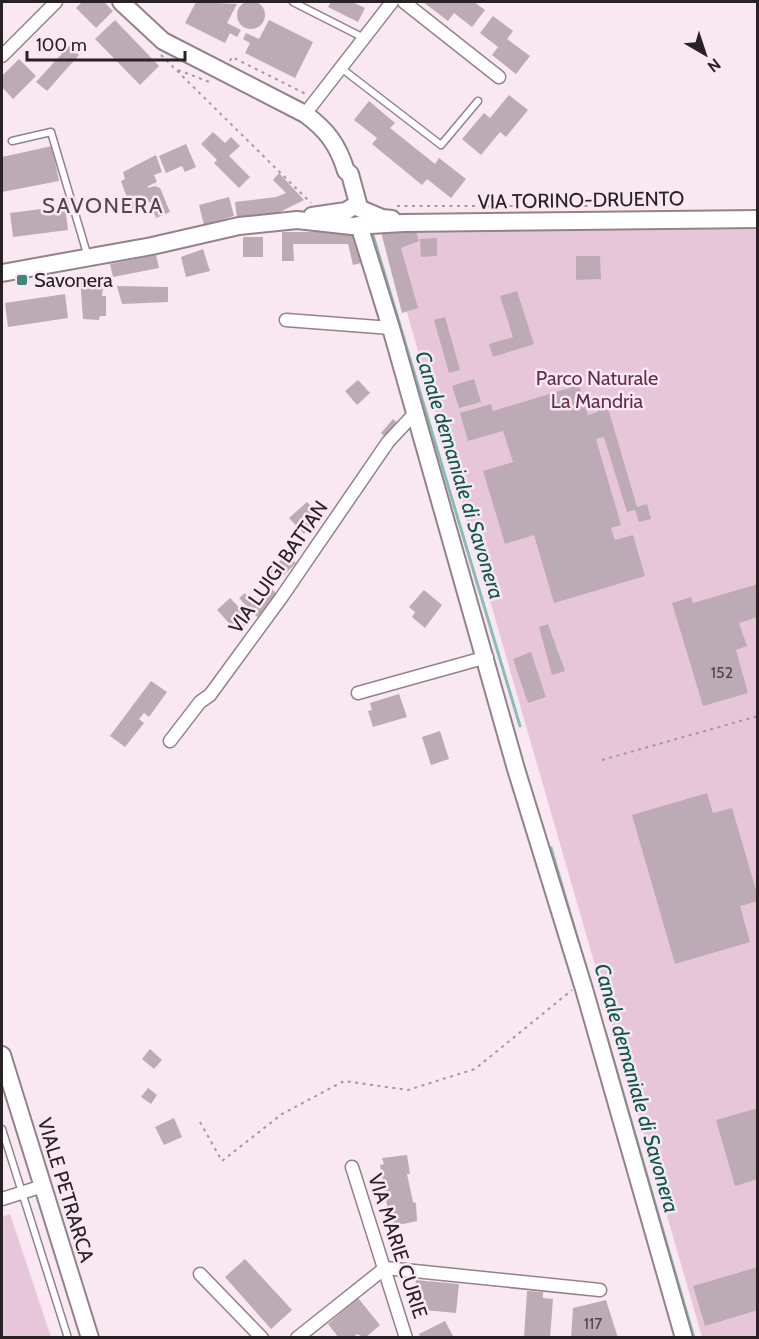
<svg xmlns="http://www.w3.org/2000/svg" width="759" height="1339" font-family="Cabin,sans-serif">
	<rect width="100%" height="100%" fill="#f9e7f1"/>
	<g fill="#e8c6d9">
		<path d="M383 229H757V1337H702Z"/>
		<path d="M10 1214 51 1337H2V1217Z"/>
	</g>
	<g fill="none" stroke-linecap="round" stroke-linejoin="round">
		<g stroke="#87beb3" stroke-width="3">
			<path d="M372 232 520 726"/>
			<path d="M551 848 590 982"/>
			<path d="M605 1031 694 1338"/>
		</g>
	</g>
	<g fill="#bcabb4">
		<circle cx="251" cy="15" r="14"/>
		<path d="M82 2H104L113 11 96 28 76 8Z"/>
		<path d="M196 2 237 4 227 23 241 30 237 37 230 33 225 43 185 23Z"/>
		<path d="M331 2H352L365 8 358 22 328 7Z"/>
		<path d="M423 2H474L485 10 472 27 454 13 448 21Z"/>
		<path d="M493 16 513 31 507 39 530 56 516 74 492 55 498 47 480 33Z"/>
		<path d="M115 20 159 66 140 85 95 39Z"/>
		<path d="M269 20 313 42 295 78 245 53 250 43 243 39 246 33 259 39Z"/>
		<path d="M69 46 79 55 47 91 36 82Z"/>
		<path d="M19 59 36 76 13 99 2 87V76Z"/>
		<path d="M509 95 528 110 506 137 500 132 481 155 462 139 484 113 490 118Z"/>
		<path d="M369 101 395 123 390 128 435 164 439 158 466 179 451 198 427 179 422 185 372 144 377 138 354 120Z"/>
		<path d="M213 132 225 143 231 137 240 146 229 156 250 177 239 188 214 163 217 160 201 144Z"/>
		<path d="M186 144 196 167 185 172 182 166 166 173 159 156Z"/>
		<path d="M52 146 59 181 2 192V157Z"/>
		<path d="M156 155 162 172 154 175 157 182 148 186V188L155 186 160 188 170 212 156 218 150 202 131 209 121 181 125 179 123 172Z"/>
		<path d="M279 173 304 200 278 213 237 218 235 202 276 197 286 193 273 180Z"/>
		<path d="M229 197 234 216 204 225 199 205Z"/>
		<path d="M65 206 68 230 13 237 10 213Z"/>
		<path d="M416 231 419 241 401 248 418 308 402 313 381 232Z"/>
		<path d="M282 232H356L365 262 353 265 348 244H293L294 261H282Z"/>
		<rect x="243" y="237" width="20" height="20"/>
		<path d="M437 238V256L421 257 420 239Z"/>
		<path d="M203 249 210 271 186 277 181 257Z"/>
		<path d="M156 255 159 268 113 277 110 264Z"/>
		<path d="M576 256H600L601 279 576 280Z"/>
		<path d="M80 278 104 279 102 296H106V316H100L99 320 83 319Z"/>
		<path d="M117 286 168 287V302L122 304Z"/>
		<path d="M517 291 534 344 493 357 489 344 513 337 500 296Z"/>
		<path d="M65 294 68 318 8 327 5 303Z"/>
		<path d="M445 317 460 370 449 373 434 320Z"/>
		<path d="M474 379 481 402 459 408 452 386Z"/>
		<path d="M358 380 370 393 357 405 345 391Z"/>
		<path d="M579 385 588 415 598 412 595 401 605 398 637 507 647 504 651 519 639 522 635 510 627 512 604 437 596 439 621 525 611 528 615 540 633 535 645 576 554 603 534 535 505 544 483 471 513 462 503 431 468 441 460 413 491 404 493 411Z"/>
		<path d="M393 419 401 426 388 440 381 433Z"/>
		<path d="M307 502 321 517 304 534 289 518Z"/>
		<path d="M287 554 296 563 274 585 265 575Z"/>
		<path d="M758 584V617L739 623 747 646 736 650 748 693 703 706 672 603 691 597 693 603Z"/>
		<path d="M271 588 279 597 257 617 239 598 245 593 252 605Z"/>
		<path d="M424 590 442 605 425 628 412 617 415 612 409 607Z"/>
		<path d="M230 598 251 620 237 632 217 610Z"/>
		<path d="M548 624 565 671 552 675 539 627Z"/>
		<path d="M531 652 546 697 528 703 513 659Z"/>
		<path d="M151 681 167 692 149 717 144 713 139 719 144 723 125 747 110 736Z"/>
		<path d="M399 694 407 717 373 727 368 711 372 710 370 703Z"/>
		<path d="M440 731 449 759 431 765 422 737Z"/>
		<path d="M707 793 713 813 732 808 758 897V901L740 906 750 942 675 964 632 815Z"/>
		<path d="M150 1049 162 1060 154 1069 142 1059Z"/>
		<path d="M148 1088 157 1095 151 1104 141 1097Z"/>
		<path d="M758 1108V1179L735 1186 716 1120Z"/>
		<path d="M174 1118 182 1137 164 1145 155 1127Z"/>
		<path d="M407 1155 410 1174H407L413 1202 416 1203 417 1221 394 1226 393 1221 390 1222 380 1165 384 1164 382 1158Z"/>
		<path d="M245 1259 292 1310 271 1329 225 1277Z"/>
		<path d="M758 1267V1310L705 1326 693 1286Z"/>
		<path d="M416 1280 459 1284 456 1313 413 1309Z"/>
		<path d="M527 1291 543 1292V1298L553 1299 550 1338H524Z"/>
		<path d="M358 1298 380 1325 365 1338 357 1334 353 1338H339L328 1324Z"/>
		<path d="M606 1300 618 1338H571L573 1308Z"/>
		<path d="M445 1321 454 1338H421L419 1334Z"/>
	</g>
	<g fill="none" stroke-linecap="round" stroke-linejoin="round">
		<defs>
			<g id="lane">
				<path d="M293 2 364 38"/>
				<path d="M341 68 441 145 478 101"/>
				<path d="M12 141 51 132 88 257"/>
				<path d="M2 1129 68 1338"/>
			</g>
			<g id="street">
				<path d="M404 2 499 77"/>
				<path d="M2 56 56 2"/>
				<path d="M305 114 392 2"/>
				<path d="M286 320 391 328"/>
				<path d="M358 693 487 657"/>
				<path d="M170 741 200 702 210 695 281 598 388 442 415 413"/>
				<path d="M352 1167 406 1338"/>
				<path d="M2 1199 43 1186"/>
				<path d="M200 1274 262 1338"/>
				<path d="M297 1338 385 1268 600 1290"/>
			</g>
			<g id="secondary">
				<path d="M121 2 163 41 305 114C327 130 338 145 346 171L350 174 359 207"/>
				<path d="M312 216 346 211 354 206 382 218 392 219"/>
				<path d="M359 225 391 328 516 769 584 989 684 1338"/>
				<path d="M2 273 152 246 239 226 297 220 352 226 404 223 758 219"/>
				<path d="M2 1055 90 1338"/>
			</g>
		</defs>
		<use href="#lane" stroke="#92828b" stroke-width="9"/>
		<use href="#street" stroke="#92828b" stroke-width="15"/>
		<use href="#secondary" stroke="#92828b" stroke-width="20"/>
		<g stroke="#a4979e" stroke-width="2" stroke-dasharray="3 4.5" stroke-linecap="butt">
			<path d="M161 55 311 203"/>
			<path d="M230 61 232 57 308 95"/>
			<path d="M178 70 212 83"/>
			<path d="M397 206H632"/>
			<path d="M602 760 758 716"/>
			<path d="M200 1122 222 1161 282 1114 344 1081 408 1090 475 1069 572 990"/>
		</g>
		<use href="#lane" stroke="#fff" stroke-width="6"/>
		<use href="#street" stroke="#fff" stroke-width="12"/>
		<use href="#secondary" stroke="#fff" stroke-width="16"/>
	</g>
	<rect fill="#42867b" stroke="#f9e7f1" stroke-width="2" x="16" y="274" width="12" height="12" rx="3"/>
	<g text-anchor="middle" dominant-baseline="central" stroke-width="5" stroke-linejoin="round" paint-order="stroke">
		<g font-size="16" fill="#4d4449">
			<text x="722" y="672">152</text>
			<text x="593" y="1323">117</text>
		</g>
		<g font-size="20" fill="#282225" stroke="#f9e7f1">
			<text transform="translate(581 200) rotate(-1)">VIA TORINO-DRUENTO</text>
			<text transform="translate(278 567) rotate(-55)">VIA LUIGI BATTAN</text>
			<text transform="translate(66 1190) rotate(73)">VIALE PETRARCA</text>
			<text transform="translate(398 1246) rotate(72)">VIA MARIE CURIE</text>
		</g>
		<g font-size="20" fill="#282225" stroke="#f9e7f1" text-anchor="start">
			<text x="34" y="280">Savonera</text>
		</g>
		<g font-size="20" fill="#632d4e" stroke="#f9e7f1">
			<text x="597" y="378">Parco Naturale<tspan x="597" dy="23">La Mandria</tspan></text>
		</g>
		<g font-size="21" font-style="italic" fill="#09584e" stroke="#f9e7f1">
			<text transform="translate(460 475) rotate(73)">Canale demaniale di Savonera</text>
			<text transform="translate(637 1088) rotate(74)">Canale demaniale di Savonera</text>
		</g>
		<g font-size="22" letter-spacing="1.5" fill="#54464e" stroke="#f9e7f1">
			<text x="103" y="205">SAVONERA</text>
		</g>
	</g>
	<rect width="759" height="1339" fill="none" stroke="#282225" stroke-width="6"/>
	<g transform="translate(705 54) rotate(141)" stroke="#f9e7f1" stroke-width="4.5" paint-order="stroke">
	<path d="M0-4.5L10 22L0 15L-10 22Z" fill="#282225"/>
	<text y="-9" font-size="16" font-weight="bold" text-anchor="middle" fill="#282225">N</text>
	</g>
	<path d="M27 51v9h158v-9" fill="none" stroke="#282225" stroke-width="3"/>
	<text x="36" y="51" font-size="18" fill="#282225" stroke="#f9e7f1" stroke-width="4.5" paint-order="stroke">100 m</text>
</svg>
